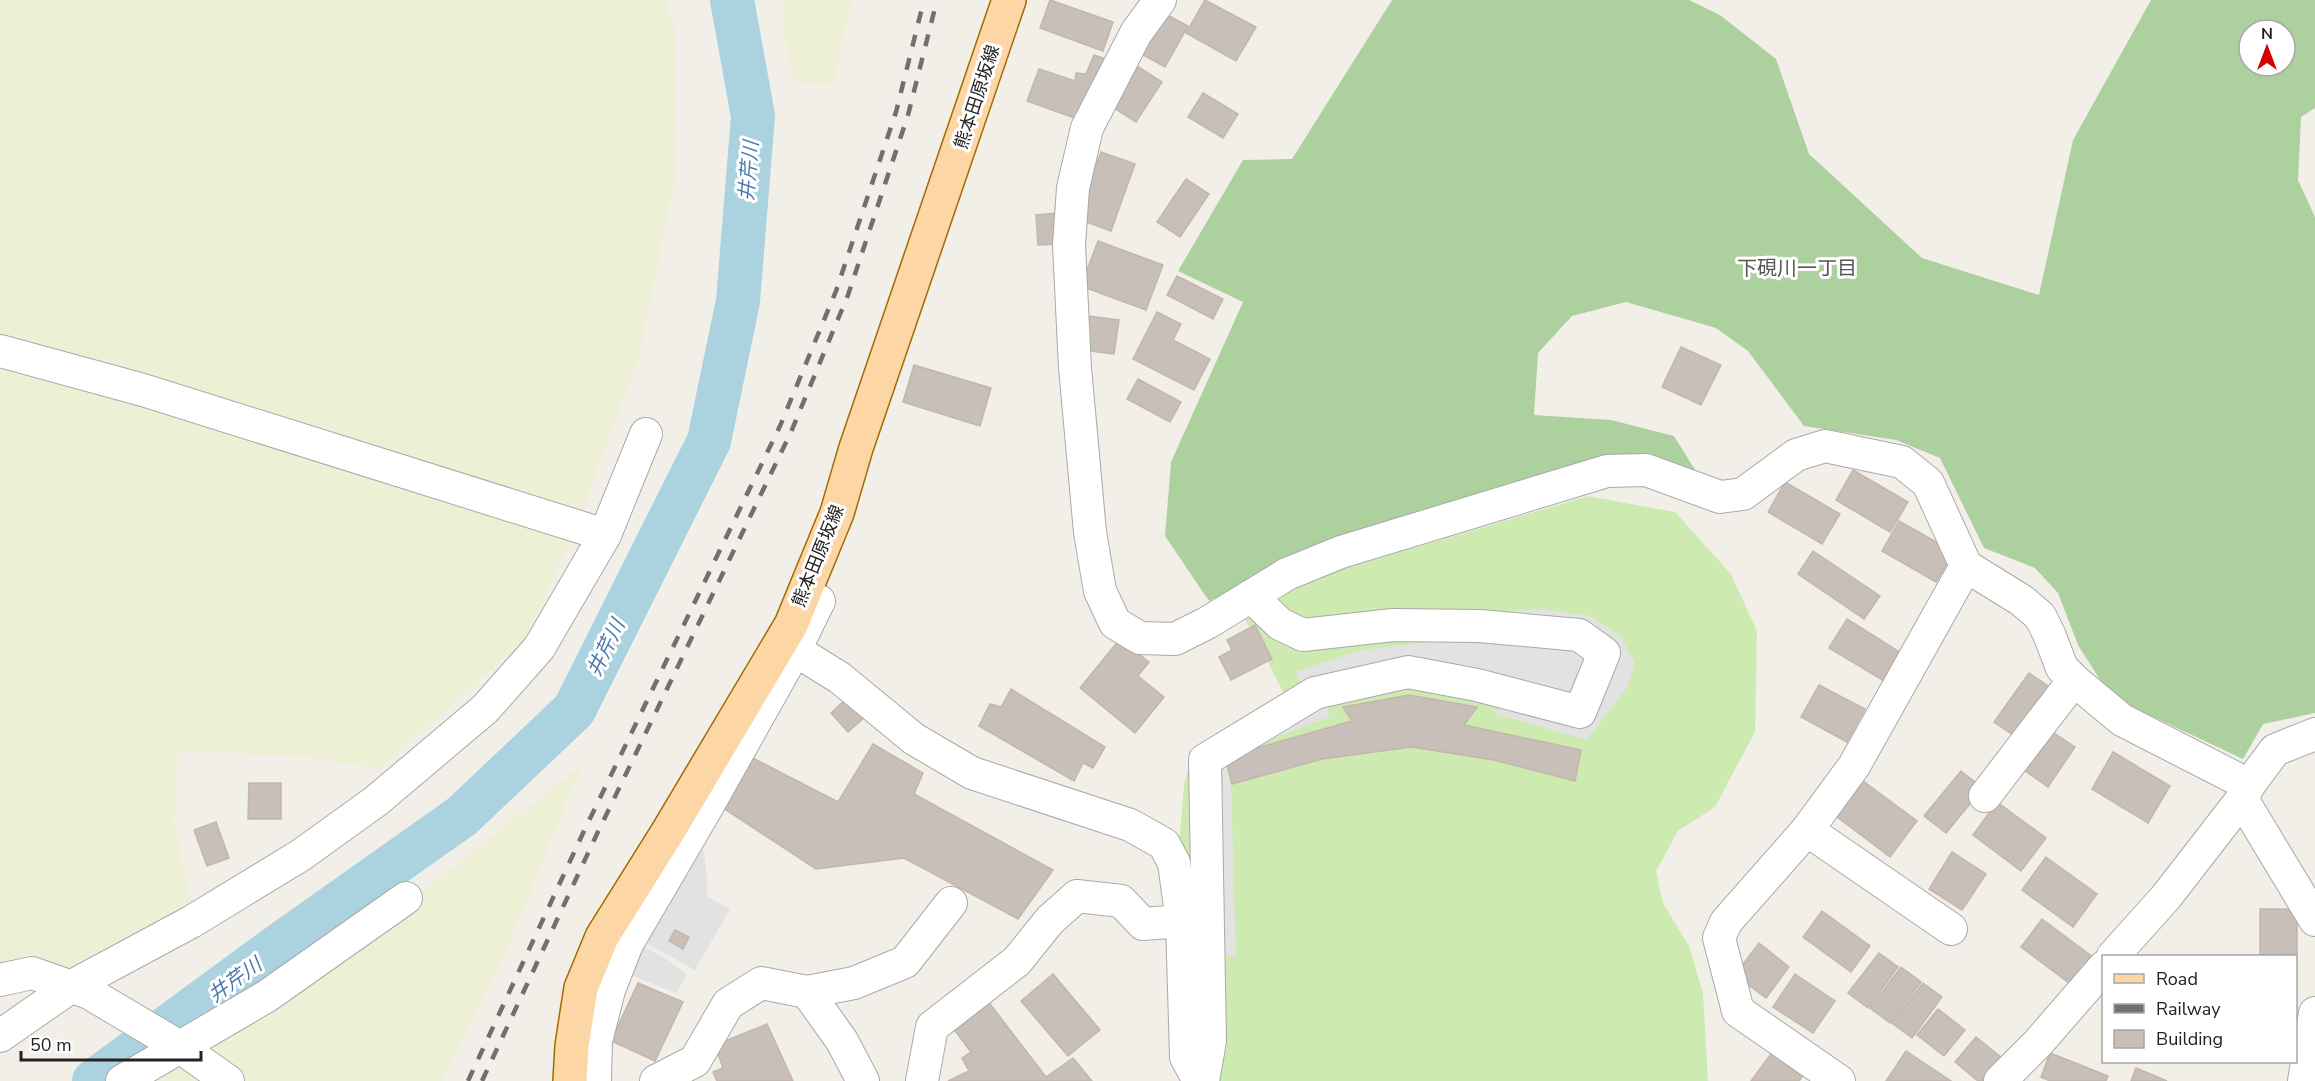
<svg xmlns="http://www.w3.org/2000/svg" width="2315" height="1081" font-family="'Nunito Sans','Noto Sans JP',sans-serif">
	<rect width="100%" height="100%" fill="#f2efe9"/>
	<g fill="#eef0d5">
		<path d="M0 0H667L676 34 674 184 638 360 576 527 525 639 381 769 306 757 178 750 174 823 192 904 0 1000Z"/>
		<path d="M783 0H851L833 86 794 81 783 30Z"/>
		<path d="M582 765 509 944 443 1081H141L407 903Z"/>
	</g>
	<path fill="#cdebb0" d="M1588 496 1675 512 1731 574 1757 631 1755 732 1715 807 1678 831 1656 871 1663 903 1689 946 1703 993 1708 1081H1198L1177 872 1184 785 1193 749 1285 695 1245 619 1313 578Z"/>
	<path fill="#add19e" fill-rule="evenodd" d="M1392 0H1689L1720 15 1776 59 1809 154 1922 258 2039 295 2073 140 2151 0H2315V108L2301 117 2298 180 2315 217V713L2263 724 2243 759 2111 697 2078 645 2058 593 2035 568 1984 548 1940 458 1896 440 1804 426 1748 351 1716 328 1626 302 1572 316 1538 353 1534 415 1611 420 1674 436 1697 473 1655 464 1334 544 1209 601 1165 536 1171 462 1243 302 1178 271 1243 160 1292 159ZM2249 30H2285V66H2249Z"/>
	<g fill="#e2e2e2">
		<path d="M1543 609 1590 616 1621 637 1635 664 1628 686 1587 740 1496 714 1499 699 1405 678 1327 699 1329 717 1225 757 1231 785 1236 957 1201 954 1198 754 1306 698 1296 672 1357 651 1440 640 1319 626Z"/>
		<path d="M701 834 707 876V896L730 909 695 970 637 938Z"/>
		<path d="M634 942 667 959 687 975 676 993 631 975 613 1015 619 1019 608 1045 601 1044 613 993Z"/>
	</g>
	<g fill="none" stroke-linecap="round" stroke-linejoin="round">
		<path stroke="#aad3df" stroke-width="44" d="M94 1081 281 944 462 816 574 710 709 441 738 301 753 116 732 0"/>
	</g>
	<g fill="#c7bfb8" stroke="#c4b6ab" stroke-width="1.5">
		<path d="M1050 0 1113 22 1103 51 1040 28Z"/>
		<path d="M1205 0 1256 27 1236 61 1186 33Z"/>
		<path d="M1160 11 1188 26 1165 67 1138 52Z"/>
		<path d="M1094 55 1112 61 1083 121 1027 101 1039 69 1075 81 1076 73 1086 74Z"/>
		<path d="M1132 63 1162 82 1136 122 1106 103Z"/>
		<path d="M1203 93 1238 114 1223 138 1188 117Z"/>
		<path d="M1101 152 1135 164 1111 231 1076 218Z"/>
		<path d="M1186 179 1209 194 1180 237 1157 222Z"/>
		<path d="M1058 213 1060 244 1038 245 1036 215Z"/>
		<path d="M1098 241 1163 265 1146 310 1081 286Z"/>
		<path d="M1177 276 1223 299 1213 319 1167 295Z"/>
		<path d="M1157 312 1181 324 1173 340 1210 359 1194 390 1133 359Z"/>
		<path d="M1088 316 1119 320 1114 354 1083 350Z"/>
		<path d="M1681 347 1721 365 1701 405 1662 387Z"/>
		<path d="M914 365 991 388 980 426 903 402Z"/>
		<path d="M1138 379 1181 402 1170 422 1127 399Z"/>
		<path d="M1853 470 1908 502 1890 532 1836 500Z"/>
		<path d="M1785 482 1840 514 1822 544 1768 512Z"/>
		<path d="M1899 521 1954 552 1936 582 1882 551Z"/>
		<path d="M1813 551 1880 596 1864 619 1798 574Z"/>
		<path d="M1847 619 1901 653 1884 681 1829 648Z"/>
		<path d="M1255 625 1272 659 1231 680 1219 657 1232 650 1227 640Z"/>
		<path d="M1120 639 1149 662 1138 676 1164 697 1135 733 1080 688Z"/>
		<path d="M2029 673 2054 690 2019 739 1994 722Z"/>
		<path d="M1819 685 1865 709 1847 742 1801 717Z"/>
		<path d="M1011 689 1105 747 1093 768 1083 763 1074 781 979 726 990 704 1001 707Z"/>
		<path d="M1409 695 1477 707 1464 725 1581 750 1575 781 1494 760 1412 747 1322 759 1232 784 1225 757 1352 721 1343 707Z"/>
		<path d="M848 697 865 717 848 732 831 713Z"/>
		<path d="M2048 729 2075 747 2048 787 2021 768Z"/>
		<path d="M873 744 923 773 914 794 1053 870 1018 919 904 858 816 869 723 808 749 756 838 802Z"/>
		<path d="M2113 752 2170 786 2148 823 2092 789Z"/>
		<path d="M1961 771 1983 788 1946 833 1924 816Z"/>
		<path d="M1859 778 1917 821 1890 857 1832 813Z"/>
		<path d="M249 783H281V819H248Z"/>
		<path d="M1997 802 2046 838 2021 871 1973 835Z"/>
		<path d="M216 822 229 858 207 866 194 830Z"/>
		<path d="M1952 852 1986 874 1962 910 1929 889Z"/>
		<path d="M2046 857 2097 894 2073 927 2022 890Z"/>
		<path d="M2260 909H2297V954L2260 955Z"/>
		<path d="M1822 911 1870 946 1851 972 1803 937Z"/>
		<path d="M2042 919 2094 958 2073 986 2021 947Z"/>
		<path d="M675 930 689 937 683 949 669 941Z"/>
		<path d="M1759 943 1789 967 1766 998 1735 975Z"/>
		<path d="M1879 953 1898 967 1868 1008 1848 993Z"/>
		<path d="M1901 967 1921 982 1890 1023 1870 1008Z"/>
		<path d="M1053 974 1100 1030 1068 1056 1021 1001Z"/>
		<path d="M1795 974 1835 1001 1813 1033 1773 1007Z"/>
		<path d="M638 983 683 1002 655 1061 611 1041Z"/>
		<path d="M1923 983 1942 997 1912 1038 1892 1023Z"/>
		<path d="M984 996 1046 1077 1073 1058 1092 1081H948L969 1071 962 1058 971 1052 949 1023Z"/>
		<path d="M1938 1009 1965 1030 1944 1056 1917 1035Z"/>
		<path d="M767 1024 793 1081H717L713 1072 723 1068 715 1045Z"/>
		<path d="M1976 1037 2006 1061 1989 1081H1978L1955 1062Z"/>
		<path d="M1776 1047 1808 1069 1799 1081H1751Z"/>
		<path d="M1906 1051 1951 1081H1886Z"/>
		<path d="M2050 1053 2108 1076 2106 1081H2050L2041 1077Z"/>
		<path d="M2136 1068 2167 1081H2131Z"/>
	</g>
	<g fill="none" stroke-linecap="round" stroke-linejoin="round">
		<defs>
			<g id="minor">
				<path d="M1160 0 1136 33 1087 128 1073 188 1069 245 1075 368 1090 532 1100 591 1115 623 1140 638 1175 639 1207 623 1287 574 1341 552 1607 471 1646 470 1720 497 1743 494 1796 455 1825 446 1902 462 1928 483 1966 566 2021 600 2040 616 2049 634 2062 668 2074 680 2122 720 2249 785"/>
				<path d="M0 351 143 390 605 535"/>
				<path d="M795 650 840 678 914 739 972 773 1130 825 1164 844 1174 863 1182 921 1186 1057 1199 1081"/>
				<path d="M1985 796 2074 680"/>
				<path d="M2242 799 2315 920"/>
				<path d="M1807 830 1726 922 1719 938 1738 1011 1839 1081"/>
				<path d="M1951 929 1807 830 1854 766 1966 566"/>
				<path d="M2113 956 2166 897 2242 799 2249 785 2275 750 2315 734"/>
				<path d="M0 980 32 973 89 993 180 1047 228 1081"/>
				<path d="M807 992 854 983 905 962 951 903"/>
				<path d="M0 1036 72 986 191 922 301 855 376 801 485 709 539 648 605 535 646 434"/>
				<path d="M122 1081 267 996 406 898"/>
				<path d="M595 1081 596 1041 609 990 627 944 706 809 792 656 819 601"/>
				<path d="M656 1081 695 1061 728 1004 761 983 807 992 842 1041 863 1081"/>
				<path d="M922 1081 932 1027 1017 961 1050 920 1077 896 1121 901 1143 924 1182 921"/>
				<path d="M1203 1081 1210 1041 1205 760 1315 693 1408 672 1477 685 1580 712 1604 653 1579 635 1480 626 1393 625 1303 635 1280 624 1251 596"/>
				<path d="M2000 1081 2038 1043 2104 967"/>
				<path d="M2304 1081 2315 1013"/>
			</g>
			<path id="major" d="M570 1081 572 1046 581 988 602 937 669 830 791 625 837 513 856 448 1009 0"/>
		</defs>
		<use href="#minor" stroke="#a9a9a9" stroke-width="34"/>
		<use href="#major" stroke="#a06b00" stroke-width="36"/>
		<use href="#minor" stroke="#fff" stroke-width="32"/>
		<use href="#major" stroke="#fcd6a4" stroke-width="33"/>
		<g stroke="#707070" stroke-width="4.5" stroke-dasharray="12 12" stroke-linecap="butt">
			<path d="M468 1081 584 831 780 426 836 291 896 112 924 0"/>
			<path d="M482 1081 596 836 791 432 848 295 908 115 937 0"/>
		</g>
	</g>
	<g text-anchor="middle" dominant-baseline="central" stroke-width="6" stroke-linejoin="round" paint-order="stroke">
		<g font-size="18" fill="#222" stroke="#fff">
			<text transform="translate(977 97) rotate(-72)">熊本田原坂線</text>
			<text transform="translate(818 556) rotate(-68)">熊本田原坂線</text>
		</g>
		<g font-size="20" font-style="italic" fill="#4a7aab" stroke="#fff">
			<text transform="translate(749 171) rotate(-85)">井芹川</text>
			<text transform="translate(606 648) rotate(-64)">井芹川</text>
			<text transform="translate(235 980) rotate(-36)">井芹川</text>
		</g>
		<g font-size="20" fill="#555" stroke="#fff">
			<text x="1797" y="268">下硯川一丁目</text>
		</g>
	</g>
	<rect x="2102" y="955" width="195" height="108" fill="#ffffff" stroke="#a7a7a7" stroke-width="1.5"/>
	<rect x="2114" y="974" width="30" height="9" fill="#fcd6a4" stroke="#a7a7a7" stroke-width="1.5"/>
	<text x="2156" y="985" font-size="18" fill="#222222">Road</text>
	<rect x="2114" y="1004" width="30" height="9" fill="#707070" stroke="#a7a7a7" stroke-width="1.5"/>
	<text x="2156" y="1015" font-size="18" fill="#222222">Railway</text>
	<rect x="2114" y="1030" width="30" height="18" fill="#c7bfb8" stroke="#a7a7a7" stroke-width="1.5"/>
	<text x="2156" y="1045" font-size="18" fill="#222222">Building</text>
	<g transform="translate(2267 48)"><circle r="28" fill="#ffffff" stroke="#a7a7a7" stroke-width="1.5"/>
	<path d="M0-4.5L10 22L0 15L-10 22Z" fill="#d40000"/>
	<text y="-9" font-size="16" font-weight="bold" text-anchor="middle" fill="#222222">N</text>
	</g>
	<path d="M21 1051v9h180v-9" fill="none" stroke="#222222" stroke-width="3"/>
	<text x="30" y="1051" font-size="18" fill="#222222" stroke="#ffffff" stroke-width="4.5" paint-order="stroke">50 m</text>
</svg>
